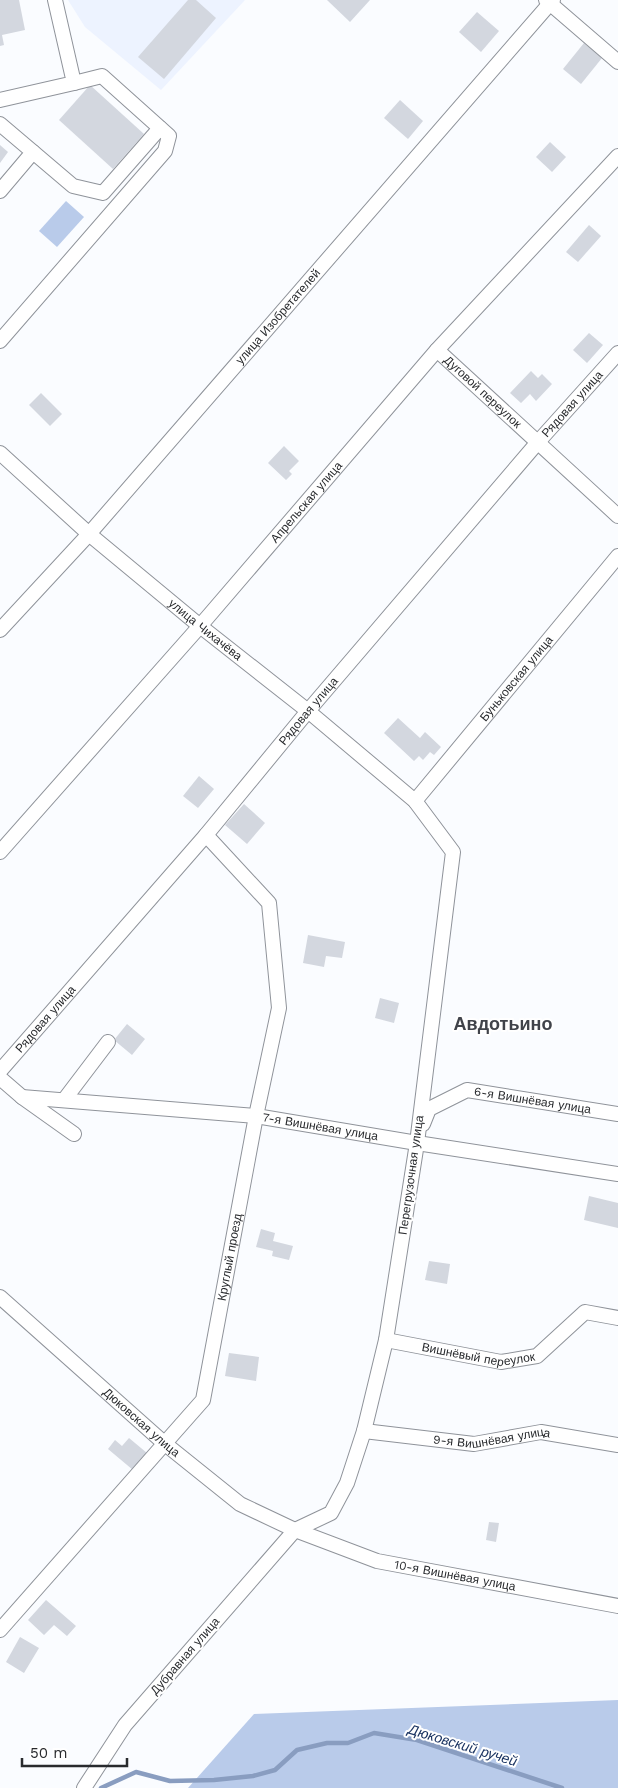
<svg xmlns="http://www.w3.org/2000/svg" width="618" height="1788" font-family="'Work Sans',sans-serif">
	<rect width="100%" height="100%" fill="#fafcff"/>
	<path fill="#edf3ff" d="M68 0H245L161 90 85 27Z"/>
	<g fill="#b9cbea">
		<path d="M66 201 84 217 57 247 39 231Z"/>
		<path d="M618 1700V1788H188L254 1714Z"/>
	</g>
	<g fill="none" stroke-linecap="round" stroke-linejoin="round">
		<path stroke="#899dc0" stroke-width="4.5" d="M101 1788 136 1772 170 1781 214 1780 253 1776 275 1770 297 1750 327 1743H348L374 1733 417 1740 562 1788"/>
	</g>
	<g fill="#d3d7df">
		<path d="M0 0H19L25 30 2 35 4 45 0 46Z"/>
		<path d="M188 0H196L216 18 164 79 138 57Z"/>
		<path d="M327 0H370L350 22Z"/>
		<path d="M477 12 499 31 481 52 459 32Z"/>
		<path d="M584 43 602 58 581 84 563 69Z"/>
		<path d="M90 85 144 134 113 169 59 120Z"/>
		<path d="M400 100 423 121 408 139 384 118Z"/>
		<path d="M550 142 566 157 552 172 536 157Z"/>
		<path d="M0 145 8 152 0 163Z"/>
		<path d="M589 225 601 236 578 262 566 252Z"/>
		<path d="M589 333 603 345 587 363 573 350Z"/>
		<path d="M531 371 538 378 542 374 552 384 536 401 530 394 521 403 510 393Z"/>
		<path d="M41 393 62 414 50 426 29 405Z"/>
		<path d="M284 446 299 461 289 471 292 474 286 480 268 463Z"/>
		<path d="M398 718 420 738 425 732 441 747 434 755 430 752 423 760 419 756 414 761 384 733Z"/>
		<path d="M199 776 214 789 198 808 183 796Z"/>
		<path d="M244 804 265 823 247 844 225 825Z"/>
		<path d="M308 935 345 942 342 958 326 956 324 967 303 963Z"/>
		<path d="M380 998 399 1003 394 1023 375 1018Z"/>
		<path d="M127 1024 145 1039 132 1055 114 1040Z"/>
		<path d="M589 1196 618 1203V1228L584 1220Z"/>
		<path d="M261 1229 275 1233 273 1241 293 1246 289 1260 272 1256 273 1251 256 1247Z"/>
		<path d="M429 1261 450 1264 447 1284 425 1280Z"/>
		<path d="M229 1353 259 1357 256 1381 225 1376Z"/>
		<path d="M129 1438 147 1453 133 1470 108 1449 115 1440 122 1446Z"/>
		<path d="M489 1522 499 1523 496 1542 486 1540Z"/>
		<path d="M46 1600 76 1626 67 1636 54 1625 44 1635 28 1620Z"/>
		<path d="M20 1637 39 1648 24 1673 6 1662Z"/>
	</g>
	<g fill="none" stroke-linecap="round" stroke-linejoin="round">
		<defs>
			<g id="minor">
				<path d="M546 0 618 62"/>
				<path d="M0 100 74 83 55 0"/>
				<path d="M0 124 33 152 0 191"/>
				<path d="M33 152 73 186 103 193 160 128"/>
				<path d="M0 341 165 151 169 136 102 76 74 83"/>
				<path id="s1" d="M437 350 618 516"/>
				<path id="s2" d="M0 453 89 534 200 626 308 711 415 801 453 852 417 1143 386 1340 364 1431 347 1483 331 1513 295 1530 125 1725 84 1788"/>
				<path id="s3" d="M0 630 89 534 553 0"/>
				<path id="s4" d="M415 801 618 556"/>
				<path id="s5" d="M0 852 200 626 437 350 618 156"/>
				<path id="s6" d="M0 1071 206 835 308 711 538 442 618 353"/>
				<path d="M0 1078 22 1097 74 1134"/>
				<path id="s7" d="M22 1097 256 1116 417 1143 618 1174"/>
				<path d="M64 1100 108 1042"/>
				<path id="s8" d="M423 1124 429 1109 467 1090 618 1114"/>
				<path id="s9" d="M0 1297 164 1443 240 1504 295 1530 377 1561 618 1606"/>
				<path id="s10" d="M386 1340 501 1362 537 1356 585 1312 618 1318"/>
				<path id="s11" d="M364 1431 474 1444 541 1432 618 1445"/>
				<path id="s12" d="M0 1630 203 1400 256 1116 279 1008 269 903 206 835"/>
			</g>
		</defs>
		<use href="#minor" stroke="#8f939a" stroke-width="16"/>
		<use href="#minor" stroke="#fff" stroke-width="14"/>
	</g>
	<g text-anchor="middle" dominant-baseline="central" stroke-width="4" stroke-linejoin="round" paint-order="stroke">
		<g font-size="12" fill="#282a2d" stroke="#fff">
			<text stroke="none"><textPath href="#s3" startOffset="419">улица Изобретателей</textPath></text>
			<text stroke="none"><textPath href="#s1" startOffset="62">Дуговой переулок</textPath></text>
			<text stroke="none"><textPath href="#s6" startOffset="879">Рядовая улица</textPath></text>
			<text stroke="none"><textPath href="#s5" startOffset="465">Апрельская улица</textPath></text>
			<text stroke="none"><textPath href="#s2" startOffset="271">улица Чихачёва</textPath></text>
			<text stroke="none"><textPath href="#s4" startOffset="159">Буньковская улица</textPath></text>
			<text stroke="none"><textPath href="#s6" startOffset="474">Рядовая улица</textPath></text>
			<text stroke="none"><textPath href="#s6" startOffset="69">Рядовая улица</textPath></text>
			<text stroke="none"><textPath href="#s8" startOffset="125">6-я Вишнёвая улица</textPath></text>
			<text stroke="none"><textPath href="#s7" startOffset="300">7-я Вишнёвая улица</textPath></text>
			<text transform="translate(411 1175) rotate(-82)">Перегрузочная улица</text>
			<text stroke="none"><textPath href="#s12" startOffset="452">Круглый проезд</textPath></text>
			<text stroke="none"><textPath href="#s10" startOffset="94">Вишнёвый переулок</textPath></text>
			<text stroke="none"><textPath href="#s9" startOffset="189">Дюковская улица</textPath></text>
			<text stroke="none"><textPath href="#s11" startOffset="129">9-я Вишнёвая улица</textPath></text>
			<text stroke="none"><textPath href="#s9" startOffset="545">10-я Вишнёвая улица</textPath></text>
			<text transform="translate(185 1656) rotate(-49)">Дубравная улица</text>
		</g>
		<g font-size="14" font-style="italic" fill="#1a3361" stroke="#fff">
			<text transform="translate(463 1745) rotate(17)">Дюковский ручей</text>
		</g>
		<g font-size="18" font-weight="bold" fill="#40434a" stroke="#fff">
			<text x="503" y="1023">Авдотьино</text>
		</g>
	</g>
	<path d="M22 1758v8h105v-8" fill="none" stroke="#282a2d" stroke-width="2.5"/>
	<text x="30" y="1758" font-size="15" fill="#282a2d" stroke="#ffffff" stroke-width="4" paint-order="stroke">50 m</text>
</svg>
